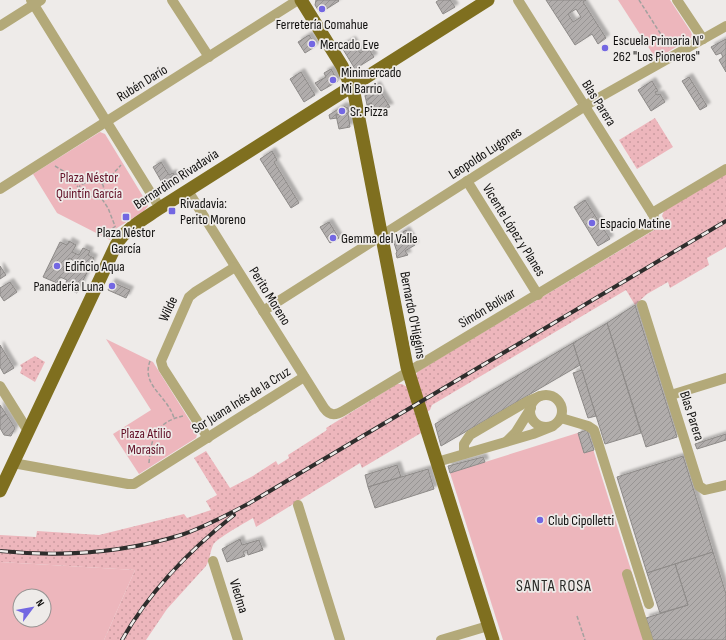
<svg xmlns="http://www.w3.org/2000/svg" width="726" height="640" font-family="'Sofia Sans Condensed',sans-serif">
	<defs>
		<pattern id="grass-dots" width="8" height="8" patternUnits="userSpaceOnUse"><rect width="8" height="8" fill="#edb6bc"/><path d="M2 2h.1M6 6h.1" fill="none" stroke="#ca9ba0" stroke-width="1.8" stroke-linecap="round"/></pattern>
		<pattern id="building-hatch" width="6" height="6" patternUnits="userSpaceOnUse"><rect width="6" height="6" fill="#b1adac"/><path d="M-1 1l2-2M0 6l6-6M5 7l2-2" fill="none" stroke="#979493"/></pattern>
		<filter id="shadow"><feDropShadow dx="3.5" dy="-3.5" stdDeviation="1" flood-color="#0004"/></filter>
	</defs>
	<rect width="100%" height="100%" fill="#eeebe9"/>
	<g fill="url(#grass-dots)">
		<path d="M655 118 673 147 637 169 619 140Z"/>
		<path d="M726 174V247L707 258 709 265 670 288 668 282 647 294 635 305 626 290 432 405 430 410 427 412 416 377 417 372 666 223 662 216 664 211Z"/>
		<path d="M35 356 45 362 35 382 20 373 22 368 20 365Z"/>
		<path d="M397 384H402L407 387 421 433 362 468 360 463 256 527 253 518C245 523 217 538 213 545 210 552 210 559 206 566L167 609 146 640H104L135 570 0 562V535L36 537 37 531 99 535 184 514 187 518 211 510 206 501 217 495 194 458 206 451 230 488 253 476 276 461 278 465 289 458 288 455 327 430 326 428Z"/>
	</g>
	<g fill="#edb6bc" fill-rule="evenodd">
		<path d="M618 0H670L691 32 692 35 691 38 656 59Z"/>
		<path d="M100 132 105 134 147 203 148 206 144 211 117 228 110 240 57 213 33 174Z"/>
		<path d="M106 339 153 362 197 432V435L196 438 139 474 113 434 151 410Z"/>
		<path d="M587 430 653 640H503L450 473Z"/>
		<path d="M0 562 135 570 104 640H0ZM20 596H44V620H20Z"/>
	</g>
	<g fill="url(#building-hatch)" stroke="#8d8a88" fill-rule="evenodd" filter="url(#shadow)">
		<path d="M316 0H338L339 1 320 13 315 5Z"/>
		<path d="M439 0H450L455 7 443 14 436 2Z"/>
		<path d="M546 0H586L583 2 606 38 598 44 592 34 575 45ZM576 9 581 17 573 22 568 14Z"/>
		<path d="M309 35 316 46 305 53 298 42Z"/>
		<path d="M726 39V72L719 60 723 57 721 53 716 55 711 47Z"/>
		<path d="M352 40 360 53 368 48 374 57 355 69 341 46Z"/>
		<path d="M331 69 338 81 321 91 315 83 326 77 324 73Z"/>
		<path d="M301 72 315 95 304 102 290 79Z"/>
		<path d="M689 77 707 106 700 110 682 81Z"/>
		<path d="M652 81 658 91 655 92 657 95 660 94 665 102 651 111 638 90Z"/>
		<path d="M377 85 380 91 366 100 365 96 367 91Z"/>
		<path d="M380 91 390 107 375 110 371 103 367 105 366 100Z"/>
		<path d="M371 103 375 110 368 111 367 105Z"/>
		<path d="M343 106 348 108 349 113 336 115 337 118 330 119 329 115Z"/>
		<path d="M348 113 350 127 339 129 336 115Z"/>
		<path d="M272 151 277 160 274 162 299 203 291 208 260 159Z"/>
		<path d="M161 162 169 175 173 173 179 182 170 187 164 186 153 167Z"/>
		<path d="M585 200 610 239 598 246 574 207Z"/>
		<path d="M329 222 339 238 330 243 320 227Z"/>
		<path d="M406 230 415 245 405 251 408 255 397 258 396 253 397 252 394 243 397 236Z"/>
		<path d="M69 241 76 245 72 252 79 255 83 248 90 251 88 255 94 258 77 293 64 287 67 280 60 277 57 283 43 277 60 242 67 245ZM69 258 76 262 71 273 63 270Z"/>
		<path d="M0 266 6 275 0 279Z"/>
		<path d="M10 282 17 292 4 301 0 295V288Z"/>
		<path d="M112 282 130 290 126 298 108 290Z"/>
		<path d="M635 305 677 437 646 447 607 323Z"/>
		<path d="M607 323 641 433 605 444 573 343Z"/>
		<path d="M573 343 580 365 441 446 435 424Z"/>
		<path d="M0 345 14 368 4 374 0 367Z"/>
		<path d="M582 370 596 416 588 418 573 373Z"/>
		<path d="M0 405 6 414 0 418Z"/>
		<path d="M6 414 15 428 11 436 4 435 0 428V418Z"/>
		<path d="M587 430 594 450 584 453 578 433Z"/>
		<path d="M726 434V440L697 449 695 444Z"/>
		<path d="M683 456 713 552 647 573 617 477Z"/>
		<path d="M483 457 485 462 450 473 448 466Z"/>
		<path d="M397 465 401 477 368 487 365 475Z"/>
		<path d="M428 469 434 489 375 508 368 487Z"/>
		<path d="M240 539 242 545 259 540 263 550 248 555 247 550 243 552 245 556 227 562 222 549Z"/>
		<path d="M713 552 726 594V640H653L646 618 688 605 675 564Z"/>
		<path d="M675 564 688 605 660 613 647 573Z"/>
	</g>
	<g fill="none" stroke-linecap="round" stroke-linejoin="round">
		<g stroke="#a3a19f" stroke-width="1.5" stroke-dasharray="4 2" stroke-linecap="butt">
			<path d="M639 0 669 47"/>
			<path d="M55 166 65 172 78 187"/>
			<path d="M91 181H98L103 185 105 193 102 199H96L79 189 80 185Z"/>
			<path d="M102 184 111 176 121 165"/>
			<path d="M102 199 108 208 115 226"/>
			<path d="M110 234 113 228 117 225"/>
			<path d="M150 361C141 386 167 395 174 418"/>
			<path d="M149 463C151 438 156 422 183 416"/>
			<path d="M577 616 585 640"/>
		</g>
		<g stroke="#b3a979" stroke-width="10">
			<path d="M31 0 160 208"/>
			<path d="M172 0 209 57"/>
			<path d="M677 0 703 39"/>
			<path d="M0 26 41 0"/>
			<path d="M467 181 538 295"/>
			<path d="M0 189 298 0"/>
			<path d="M188 191 324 408C329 415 335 416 343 411L649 227C655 223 656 219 652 213L518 0"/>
			<path d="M652 213 726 169"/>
			<path d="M642 305 699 486 705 490 726 485"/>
			<path d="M263 311 593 101 726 26"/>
			<path d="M0 386 28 431"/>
			<path d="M671 395 726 378"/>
			<circle cx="546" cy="411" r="16"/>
			<path d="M561 418 588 426 594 430 649 604"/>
			<path d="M208 438 163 368 161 361 189 297 195 292 235 267"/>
			<path d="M507 441 516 432 531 408"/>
			<path d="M464 454V444L470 435 528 401 540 396"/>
			<path d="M437 462 533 434 553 426"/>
			<path d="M13 463 128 484H134L304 377"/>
			<path d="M298 505 340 640"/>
			<path d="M213 561 238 640"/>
			<path d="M627 574 648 640"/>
			<path d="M441 640 488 626"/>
		</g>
		<g stroke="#7f6f1f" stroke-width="13">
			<path d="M301 0 342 66 354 93 407 367 493 640"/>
			<path d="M0 491 116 245C126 228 144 219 160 208L488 0"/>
		</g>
		<defs>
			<g id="rail">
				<path d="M0 551C61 557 123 553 181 535 205 527 226 515 248 504L726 221"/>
				<path d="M122 640C149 592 191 549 234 515"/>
			</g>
		</defs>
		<use href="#rail" stroke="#2e2d2c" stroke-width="4"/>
		<use href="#rail" stroke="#eeebe9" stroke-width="2.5" stroke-dasharray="8" stroke-linecap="butt"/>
	</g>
	<g fill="#7367e2" stroke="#eeebe9" stroke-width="1.5">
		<circle cx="322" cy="9" r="4"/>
		<circle cx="312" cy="44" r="4"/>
		<circle cx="605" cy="48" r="4"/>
		<circle cx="333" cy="80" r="4"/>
		<circle cx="342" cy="111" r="4"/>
		<rect x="168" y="207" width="8" height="8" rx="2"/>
		<rect x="122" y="213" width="8" height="8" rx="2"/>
		<circle cx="592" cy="223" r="4"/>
		<circle cx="333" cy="238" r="4"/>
		<circle cx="57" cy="266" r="4"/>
		<circle cx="112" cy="286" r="4"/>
		<circle cx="540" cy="520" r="4"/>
	</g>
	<g text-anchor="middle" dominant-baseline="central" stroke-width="3.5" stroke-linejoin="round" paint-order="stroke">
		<g font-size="14" fill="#11100f" stroke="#eeebe9" text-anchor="start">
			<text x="322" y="24" text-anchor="middle">Ferretería Comahue</text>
			<text x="613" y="40">Escuela Primaria N°<tspan x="613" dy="16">262 "Los Pioneros"</tspan></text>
			<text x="320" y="44">Mercado Eve</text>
			<text x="341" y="72">Minimercado<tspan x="341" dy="16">Mi Barrio</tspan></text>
			<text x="350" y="111">Sr. Pizza</text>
			<text x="180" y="203">Rivadavia:<tspan x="180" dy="16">Perito Moreno</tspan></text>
			<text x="600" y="223">Espacio Matine</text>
			<text x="126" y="232" text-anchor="middle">Plaza Néstor<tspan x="126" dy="16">García</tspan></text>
			<text x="341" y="238">Gemma del Valle</text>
			<text x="65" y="266">Edificio Aqua</text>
			<text x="104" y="286" text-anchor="end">Panadería Luna</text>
			<text x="548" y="520">Club Cipolletti</text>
		</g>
		<g font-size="14" fill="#11100f" stroke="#eeebe9">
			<text transform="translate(142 83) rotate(-32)">Rubén Darío</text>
			<text transform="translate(599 103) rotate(58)">Blas Parera</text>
			<text transform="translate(485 153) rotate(-33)">Leopoldo Lugones</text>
			<text transform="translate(176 179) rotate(-33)">Bernardino Rivadavia</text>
			<text transform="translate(514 230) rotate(58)">Vicente López y Planes</text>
			<text transform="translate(270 296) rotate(58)">Perito Moreno</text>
			<text transform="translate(487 308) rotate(-31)">Simón Bolívar</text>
			<text transform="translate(168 309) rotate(-65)">Wilde</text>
			<text transform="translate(413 315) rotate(79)">Bernardo O'Higgins</text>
			<text transform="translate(241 400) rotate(-32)">Sor Juana Inés de la Cruz</text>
			<text transform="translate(692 416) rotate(72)">Blas Parera</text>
			<text transform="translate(239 596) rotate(73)">Viedma</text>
		</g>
		<g font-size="14" fill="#620f26" stroke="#eeebe9">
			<text x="89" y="177">Plaza Néstor<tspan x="89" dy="16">Quintín García</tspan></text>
			<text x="146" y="433">Plaza Atilio<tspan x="146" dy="16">Morasín</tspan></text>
		</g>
		<g font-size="16" letter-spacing="1" fill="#2a2927" stroke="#eeebe9">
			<text x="554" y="586">SANTA ROSA</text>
		</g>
	</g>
	<g transform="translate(32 608) rotate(58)"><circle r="19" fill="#eeebe9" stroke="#969392"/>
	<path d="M0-3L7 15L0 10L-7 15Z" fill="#7367e2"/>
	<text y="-6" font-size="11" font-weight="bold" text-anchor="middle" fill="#11100f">N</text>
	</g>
</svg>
